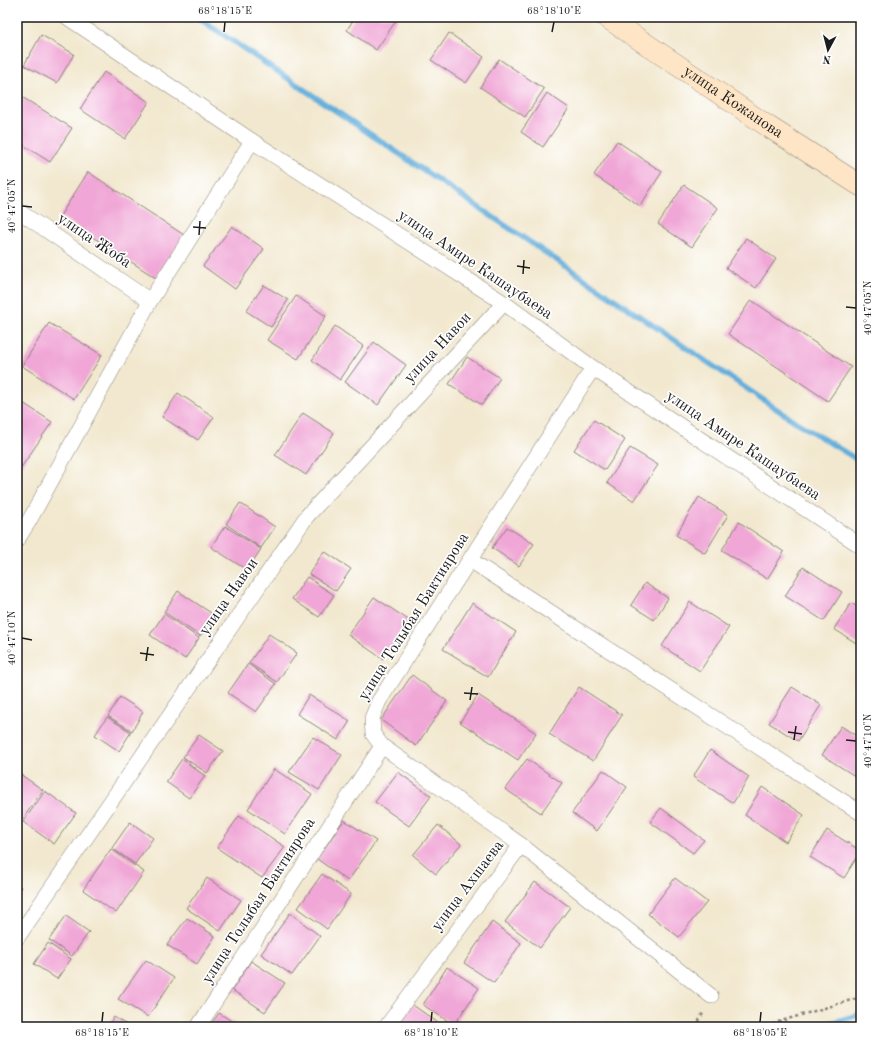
<svg xmlns="http://www.w3.org/2000/svg" width="878" height="1044" font-family="'Old Standard TT',serif">
	<rect width="100%" height="100%" fill="#fff"/>
	<filter id="ink" filterUnits="userSpaceOnUse"><feTurbulence type="fractalNoise" baseFrequency=".025" numOctaves="2"/><feDisplacementMap in="SourceGraphic" scale="8" xChannelSelector="R" yChannelSelector="G"/><feConvolveMatrix kernelMatrix="1 2 1 2 8 2 1 2 1" color-interpolation-filters="sRGB"/></filter>
	<filter id="wash" filterUnits="userSpaceOnUse"><feTurbulence type="fractalNoise" baseFrequency=".012" numOctaves="4" result="noise"/><feDisplacementMap in="SourceGraphic" scale="16" xChannelSelector="R" yChannelSelector="G"/><feGaussianBlur stdDeviation="0.9" result="paint"/><feColorMatrix in="noise" values="0 0 0 0 0 0 0 0 0 0 0 0 0 0 0 0 0 1.4 0 .05"/><feComposite in="paint" operator="in"/></filter>
	<g filter="url(#wash)">
		<rect width="100%" height="100%" fill="#f2e8cf"/>
		<g fill="none" stroke-linecap="round" stroke-linejoin="round">
			<g stroke="#63aedb" stroke-width="5.5">
				<path d="M197 17 796 422 861 462"/>
				<path d="M818 1027 861 1014"/>
			</g>
		</g>
		<g id="blocks">
			<g fill="#f0a6d6">
				<path d="M355 17H396L398 18 376 50 347 30Z"/>
				<path d="M449 33 484 57 466 83 431 60Z"/>
				<path d="M41 35 74 54 57 83 24 65Z"/>
				<path d="M499 59 544 89 525 117 480 87Z"/>
				<path d="M104 72 149 102 125 139 80 109Z"/>
				<path d="M547 93 569 108 543 147 521 132Z"/>
				<path d="M17 94 72 128 50 162 17 141Z"/>
				<path d="M617 141 662 172 640 206 594 175Z"/>
				<path d="M88 172 184 235 156 278 60 216Z"/>
				<path d="M684 185 718 208 692 247 658 224Z"/>
				<path d="M232 226 264 249 235 289 203 266Z"/>
				<path d="M746 238 776 259 756 288 726 268Z"/>
				<path d="M264 285 288 300 271 327 246 311Z"/>
				<path d="M296 296 326 316 298 359 267 340Z"/>
				<path d="M751 300 851 367 828 401 728 334Z"/>
				<path d="M49 323 102 355 74 399 22 366Z"/>
				<path d="M335 326 363 346 340 380 312 360Z"/>
				<path d="M374 342 406 365 378 405 345 382Z"/>
				<path d="M467 357 500 378 482 405 449 384Z"/>
				<path d="M178 393 214 417 198 440 162 417Z"/>
				<path d="M17 399 52 422 18 472 17 471Z"/>
				<path d="M303 413 334 433 306 475 275 455Z"/>
				<path d="M594 420 625 440 605 470 574 450Z"/>
				<path d="M630 448 658 465 634 501 607 483Z"/>
				<path d="M699 497 728 515 705 553 676 535Z"/>
				<path d="M240 503 275 527 261 548 226 524Z"/>
				<path d="M739 522 784 552 767 579 722 550Z"/>
				<path d="M225 526 261 549 247 570 211 547Z"/>
				<path d="M507 527 534 544 519 566 492 548Z"/>
				<path d="M324 551 351 569 336 591 309 574Z"/>
				<path d="M803 567 842 592 824 621 785 596Z"/>
				<path d="M307 577 334 595 319 617 292 599Z"/>
				<path d="M645 583 668 598 654 620 631 605Z"/>
				<path d="M178 591 214 615 200 636 164 612Z"/>
				<path d="M374 597 410 621 383 659 348 635Z"/>
				<path d="M690 602 729 627 700 671 662 646Z"/>
				<path d="M472 603 516 632 488 677 443 649Z"/>
				<path d="M851 603 861 609V646L834 629Z"/>
				<path d="M164 614 199 638 185 659 150 635Z"/>
				<path d="M269 634 297 653 277 682 249 663Z"/>
				<path d="M248 664 276 684 256 712 228 693Z"/>
				<path d="M412 675 447 701 416 746 381 720Z"/>
				<path d="M579 687 622 715 593 761 549 734Z"/>
				<path d="M792 687 821 705 798 741 769 723Z"/>
				<path d="M309 695 350 721 338 740 297 714Z"/>
				<path d="M478 695 536 733 518 760 460 722Z"/>
				<path d="M120 697 143 712 132 731 108 716Z"/>
				<path d="M107 717 131 732 119 751 95 735Z"/>
				<path d="M841 726 861 739V780L822 755Z"/>
				<path d="M199 735 223 751 207 773 183 757Z"/>
				<path d="M313 737 342 755 319 790 289 772Z"/>
				<path d="M710 750 749 777 733 803 693 777Z"/>
				<path d="M182 759 205 776 189 798 166 782Z"/>
				<path d="M527 759 562 783 541 813 505 789Z"/>
				<path d="M274 769 312 794 285 834 248 809Z"/>
				<path d="M603 770 627 787 597 831 572 813Z"/>
				<path d="M17 772 43 790 22 820 17 817Z"/>
				<path d="M398 772 431 796 409 826 375 802Z"/>
				<path d="M762 787 804 815 786 842 745 815Z"/>
				<path d="M45 791 76 813 54 844 23 822Z"/>
				<path d="M661 808 704 840 693 853 650 822Z"/>
				<path d="M239 816 285 847 262 878 217 848Z"/>
				<path d="M344 820 376 841 348 881 317 859Z"/>
				<path d="M130 822 153 838 135 864 112 848Z"/>
				<path d="M438 825 461 844 436 874 413 855Z"/>
				<path d="M827 830 861 851 844 878 810 857Z"/>
				<path d="M111 849 144 872 116 913 83 890Z"/>
				<path d="M322 874 351 894 327 929 298 908Z"/>
				<path d="M207 878 241 900 220 931 186 908Z"/>
				<path d="M675 878 707 902 679 937 648 914Z"/>
				<path d="M535 882 570 907 540 948 505 922Z"/>
				<path d="M17 884 21 887 17 893Z"/>
				<path d="M290 913 320 936 292 975 261 954Z"/>
				<path d="M66 916 89 932 72 956 49 940Z"/>
				<path d="M187 918 215 936 197 964 167 945Z"/>
				<path d="M492 922 521 943 494 983 464 963Z"/>
				<path d="M48 943 71 959 57 979 34 964Z"/>
				<path d="M146 960 174 978 148 1017 118 999Z"/>
				<path d="M251 961 285 983 265 1012 232 990Z"/>
				<path d="M447 967 479 988 454 1025 423 1005Z"/>
				<path d="M410 1003 444 1027H395Z"/>
				<path d="M219 1013 241 1027H209Z"/>
				<path d="M114 1017 130 1027H106Z"/>
				<path d="M17 1021 26 1027H17Z"/>
			</g>
		</g>
	</g>
	<g filter="url(#ink)">
		<use href="#blocks" fill-opacity="0" stroke="#878276" stroke-width="1"/>
		<g fill="none" stroke-linecap="round" stroke-linejoin="round">
			<defs>
				<g id="street">
					<path d="M67 17 252 141 504 303 593 368 861 546"/>
					<path d="M17 210 150 301"/>
					<path d="M17 540 29 521 150 301 252 141"/>
					<path d="M470 560 861 813"/>
					<path d="M382 746 521 845 386 1027"/>
					<path d="M521 845 711 996"/>
					<path d="M17 938 307 516 504 303"/>
					<path d="M198 1027 382 746 373 734 372 718 379 701 593 368"/>
				</g>
				<g id="secondary">
					<path id="s1" d="M606 17 769 127 861 186"/>
				</g>
			</defs>
			<use href="#street" stroke="#878276" stroke-width="16"/>
			<use href="#secondary" stroke="#878276" stroke-width="22"/>
			<g stroke="#878276" stroke-width="2.5" stroke-dasharray="3 3" stroke-linecap="butt">
				<path d="M696 1027 704 1011"/>
				<path d="M767 1027 778 1022 861 997"/>
			</g>
			<use href="#street" stroke="#fff" stroke-width="15"/>
			<use href="#secondary" stroke="#fee5c5" stroke-width="21"/>
		</g>
	</g>
	<path fill="none" stroke="#1c1c1c" stroke-width="1.5" d="M224 32 225 22M552 32 554 22M22 206 32 207M193 227 206 228M199 235 200 221M517 266 530 268M523 274 524 260M846 307 856 308M22 638 32 640M140 653 154 655M146 661 148 647M464 693 478 694M470 700 472 687M788 732 802 734M794 740 796 726M846 740 856 741M102 1022 103 1012M431 1022 432 1012M760 1022 761 1012"/>
	<g text-anchor="middle" dominant-baseline="central" stroke-width="3.5" stroke-linejoin="round" paint-order="stroke">
		<g font-size="16" fill="#1c1c1c" stroke="#fff">
			<text stroke="none"><textPath href="#s1" startOffset="153">улица Кожанова</textPath></text>
			<text transform="translate(94 241) rotate(34)">улица Жоба</text>
			<text transform="translate(475 265) rotate(34)">улица Амире Кашаубаева</text>
			<text transform="translate(438 348) rotate(-47)">улица Навои</text>
			<text transform="translate(743 446) rotate(34)">улица Амире Кашаубаева</text>
			<text transform="translate(229 597) rotate(-55)">улица Навои</text>
			<text transform="translate(414 617) rotate(-58)">улица Толыбая Бактиярова</text>
			<text transform="translate(468 886) rotate(-53)">улица Ахшаева</text>
			<text transform="translate(259 901) rotate(-57)">улица Толыбая Бактиярова</text>
		</g>
	</g>
	<rect width="878" height="1044" fill="none" stroke="#fff" stroke-width="44"/>
	<g transform="translate(828 50) rotate(187)" stroke="#ffffff" stroke-width="3" paint-order="stroke">
	<path d="M0-3L7 15L0 10L-7 15Z" fill="#1c1c1c"/>
	<text y="-6" font-size="11" font-weight="bold" text-anchor="middle" fill="#1c1c1c">N</text>
	</g>
	<rect x="22" y="22" width="834" height="1000" fill="none" stroke="#1c1c1c" stroke-width="1.5"/>
	<g font-size="10" text-anchor="middle" fill="#1c1c1c">
		<text x="225" y="14">68°18'15"E</text>
		<text x="554" y="14">68°18'10"E</text>
		<text transform="translate(11 206) rotate(-90)" y="4">40°47'05"N</text>
		<text transform="translate(867 308) rotate(-90)" y="4">40°47'05"N</text>
		<text transform="translate(11 638) rotate(-90)" y="4">40°47'10"N</text>
		<text transform="translate(867 741) rotate(-90)" y="4">40°47'10"N</text>
		<text x="102" y="1036">68°18'15"E</text>
		<text x="431" y="1036">68°18'10"E</text>
		<text x="760" y="1036">68°18'05"E</text>
	</g>
</svg>
